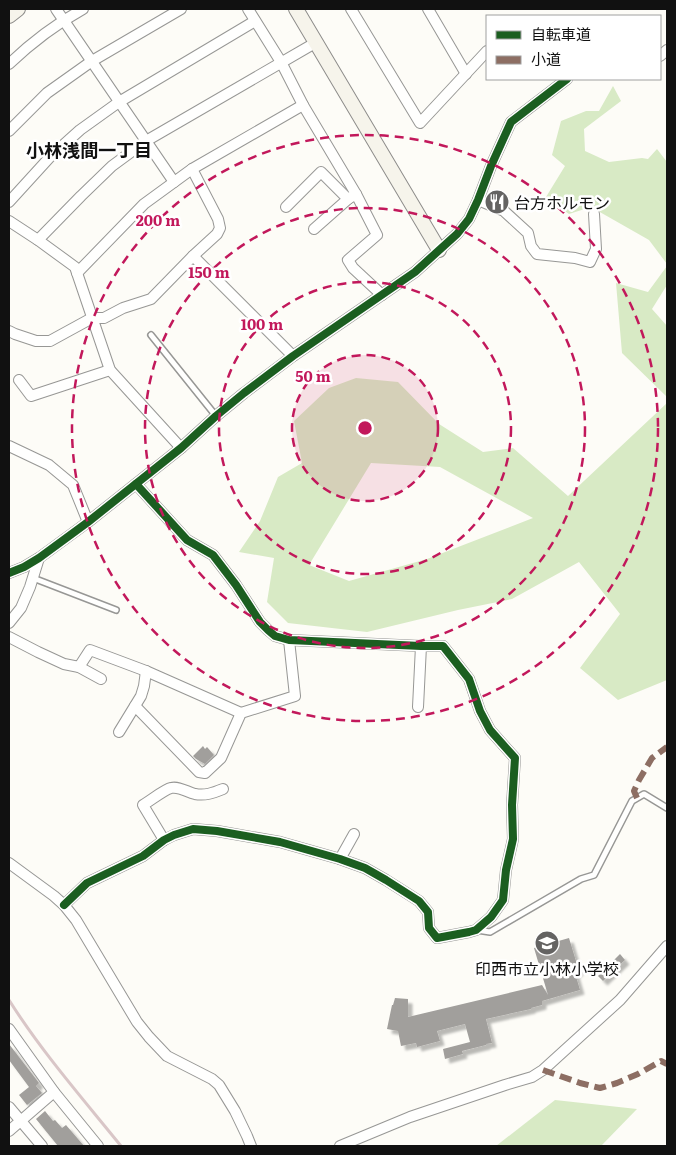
<svg xmlns="http://www.w3.org/2000/svg" width="676" height="1155" font-family="Literata,'Noto Sans JP',serif">
	<defs>
		<filter id="shadow"><feDropShadow dx="4.5" dy="4.5" stdDeviation="1" flood-color="#0004"/></filter>
	</defs>
	<rect width="100%" height="100%" fill="#fdfcf7"/>
	<g fill="#d8eac5" fill-rule="evenodd">
		<path d="M613 86 621 101 584 129 585 151 609 162 642 158 648 159 657 149 667 162V264L649 240 591 207 569 214 546 197 565 166 552 155 561 121 586 111H599Z"/>
		<path d="M667 266V285L652 309 667 326V397L622 353 616 283 648 292Z"/>
		<path d="M356 378 398 382 439 424 483 452 513 448 568 496 667 403V680L618 700 580 668 620 614 579 562 512 599 458 610 367 632 288 623 267 602 274 558 239 552 260 521 278 477 302 463 294 421 329 388ZM371 463 440 467 533 518 427 559 349 581 309 565Z"/>
		<path d="M555 1100 637 1109 601 1146H496Z"/>
	</g>
	<g fill="#a19f9c" filter="url(#shadow)">
		<path d="M203 746 205 749 207 747 214 755 205 764 196 759 193 756Z"/>
		<path d="M569 938 579 971 575 973 580 990 542 1001V1005L531 1008V1009L486 1019 492 1043 486 1044V1045L462 1051 463 1054 445 1059 443 1049 470 1042 465 1024 437 1031 440 1041 417 1047 416 1043 401 1046 398 1031 387 1029 392 1005H393L395 998 408 999V1017L542 985 548 995 534 948Z"/>
		<path d="M620 954 625 960 603 981 598 976Z"/>
		<path d="M9 1044 39 1083 36 1086 42 1093 27 1105 19 1095 29 1087 9 1060Z"/>
		<path d="M45 1111 53 1121 55 1120 62 1128 66 1125 84 1146H58L36 1119Z"/>
	</g>
	<g fill="none" stroke-linecap="round" stroke-linejoin="round">
		<defs>
			<g id="lane">
				<path d="M151 335 216 416"/>
				<path d="M33 578 116 610"/>
				<path d="M477 930 490 932 581 879 594 875 632 801 644 794 667 808"/>
			</g>
			<g id="street">
				<path d="M56 9 174 182"/>
				<path d="M248 9 281 62 303 105 356 194 377 235 348 260 353 268 382 295"/>
				<path d="M351 9 420 123 487 51"/>
				<path d="M428 9 466 74"/>
				<path d="M660 56 667 50"/>
				<path d="M9 64C31 43 56 24 83 9"/>
				<path d="M9 131 47 93 92 61 181 9"/>
				<path d="M478 200 504 211 528 233 531 246 537 254 575 258 590 262 596 249 594 214"/>
				<path d="M9 202 50 157 80 130 119 102 255 21"/>
				<path d="M286 207 321 172 348 199 356 194"/>
				<path d="M9 221 38 240 75 267 110 370 181 448"/>
				<path d="M314 229 348 199"/>
				<path d="M38 240 81 196 112 166 146 141 315 43"/>
				<path d="M193 256 293 356"/>
				<path d="M77 273 144 204 192 169 303 105"/>
				<path d="M9 331 15 334 36 341H50L92 318H104L123 308 151 299 193 256 217 234 220 228 218 219 192 169"/>
				<path d="M19 380 31 396 110 370"/>
				<path d="M9 446 49 465 73 485 88 522"/>
				<path d="M9 573 24 567 39 558 88 522 181 448 216 416 244 393 293 356 415 272 457 234 469 219 478 200 491 166 511 122 567 79"/>
				<path d="M9 623 21 608 30 587 39 558"/>
				<path d="M9 637 38 652 64 664 79 667 101 679"/>
				<path d="M79 667 90 650 146 671 241 713"/>
				<path d="M135 706 199 772 205 773 221 758 241 713 295 696 289 640"/>
				<path d="M418 707 421 646"/>
				<path d="M119 732 141 696 144 686 146 671"/>
				<path d="M164 840 143 805C150 801 165 789 171 788 179 786 187 792 195 794 205 796 213 793 223 789"/>
				<path d="M340 859 354 834"/>
				<path d="M9 863 54 896 64 905 76 920 137 1022 149 1037 167 1056 212 1079 219 1085 235 1111 247 1136 251 1146"/>
				<path d="M64 905 87 883 143 856 164 840 174 835 193 829 217 831 280 842 340 859 365 868 386 880 419 901 428 912 429 928 437 938 469 932 476 930 491 917 503 900 506 870 513 839 512 805 515 758 490 730 480 711 469 679 443 646H421L289 640 275 636 268 630 260 622 236 585 213 555 187 540 136 484"/>
				<path d="M9 1029 54 1092 98 1146"/>
				<path d="M9 1107 42 1146"/>
				<path d="M9 1131 54 1092"/>
				<path d="M340 1146 410 1117 505 1085 532 1077 543 1070 620 1000 667 946"/>
			</g>
			<g id="secondary">
				<path d="M296 9 439 250"/>
				<path d="M9 16 18 9"/>
			</g>
		</defs>
		<use href="#lane" stroke="#979795" stroke-width="8"/>
		<use href="#street" stroke="#979795" stroke-width="12"/>
		<use href="#secondary" stroke="#8e8d8b" stroke-width="16"/>
		<use href="#lane" stroke="#fffffe" stroke-width="5"/>
		<use href="#street" stroke="#fffffe" stroke-width="10"/>
		<use href="#secondary" stroke="#f6f4eb" stroke-width="14"/>
		<path stroke="#d9c6c7" stroke-width="3" d="M9 1000C41 1051 83 1099 121 1146"/>
		<g stroke="#8d6e63" stroke-width="6" stroke-dasharray="12 6" stroke-linecap="butt">
			<path d="M637 798 634 791 639 780 652 758 667 747"/>
			<path d="M543 1070 580 1083 600 1088 617 1083 638 1074 661 1061 667 1064"/>
		</g>
		<defs>
			<g id="cycleway">
				<path d="M9 573 24 567 39 558 88 522 181 448 216 416 244 393 293 356 415 272 457 234 469 219 478 200 491 166 511 122 567 79"/>
				<path d="M64 905 87 883 143 856 164 840 174 835 193 829 217 831 280 842 340 859 365 868 386 880 419 901 428 912 429 928 437 938 469 932 476 930 491 917 503 900 506 870 513 839 512 805 515 758 490 730 480 711 469 679 443 646H421L289 640 275 636 268 630 260 622 236 585 213 555 187 540 136 484"/>
			</g>
		</defs>
		<use href="#cycleway" stroke="#fff" stroke-width="11"/>
		<use href="#cycleway" stroke="#1b5e20" stroke-width="8"/>
	</g>
	<circle cx="365" cy="428" r="73" fill="#c2185b" fill-opacity=".12"/>
	<g fill="none" stroke="#c2185b" stroke-width="2.5" stroke-dasharray="9 6">
		<circle cx="365" cy="428" r="73"/>
		<circle cx="365" cy="428" r="146"/>
		<circle cx="365" cy="428" r="220"/>
		<circle cx="365" cy="428" r="293"/>
	</g>
	<defs>
		<symbol id="restaurant-disc" viewBox="-11 -11 22 22"><circle r="9.5" fill="#646362" stroke="#fff"/><path d="M-5-6h1v4h1v-4h1v4h1v-4h1v5L-1.5 .5V6h-2V.5L-5-1ZM5-6V6H3V1.5H1.5Q1.5-4 5-6Z" fill="#fff"/></symbol>
		<symbol id="school-disc" viewBox="-11 -11 22 22"><circle r="9.5" fill="#646362" stroke="#fff"/><path d="M0-5L7-2L0 1L-7-2ZM-4 1L0 2.5L4 1V4Q0 6-4 4Z" fill="#fff"/></symbol>
	</defs>
	<g fill-rule="evenodd">
		<use href="#restaurant-disc" x="483" y="188" width="28" height="28"/>
		<use href="#school-disc" x="533" y="929" width="28" height="28"/>
	</g>
	<g text-anchor="middle" dominant-baseline="central" stroke-width="5" stroke-linejoin="round" paint-order="stroke">
		<g font-size="16" fill="#111" stroke="#fff" text-anchor="start">
			<text x="514" y="202">台方ホルモン</text>
			<text x="547" y="968" text-anchor="middle">印西市立小林小学校</text>
		</g>
		<g font-size="18" font-weight="bold" fill="#111" stroke="#fff">
			<text x="89" y="149">小林浅間一丁目</text>
		</g>
	</g>
	<circle cx="365" cy="428" r="8" fill="#c2185b" stroke="#fff" stroke-width="2.5"/>
	<g font-size="15" text-anchor="middle" font-weight="bold" fill="#c2185b" stroke="#fff" stroke-width="5" stroke-linejoin="round" paint-order="stroke">
		<text x="158" y="226">200 m</text>
		<text x="209" y="278">150 m</text>
		<text x="262" y="330">100 m</text>
		<text x="313" y="382">50 m</text>
	</g>
	<rect width="676" height="1155" fill="none" stroke="#111111" stroke-width="20"/>
	<rect x="486" y="15" width="175" height="65" fill="#ffffff" stroke="#a0a0a0"/>
	<rect x="496" y="31" width="25" height="8" fill="#1b5e20" stroke="#a0a0a0"/>
	<text x="531" y="40" font-size="15" fill="#111111">自転車道</text>
	<rect x="496" y="56" width="25" height="8" fill="#8d6e63" stroke="#a0a0a0"/>
	<text x="531" y="65" font-size="15" fill="#111111">小道</text>
</svg>
